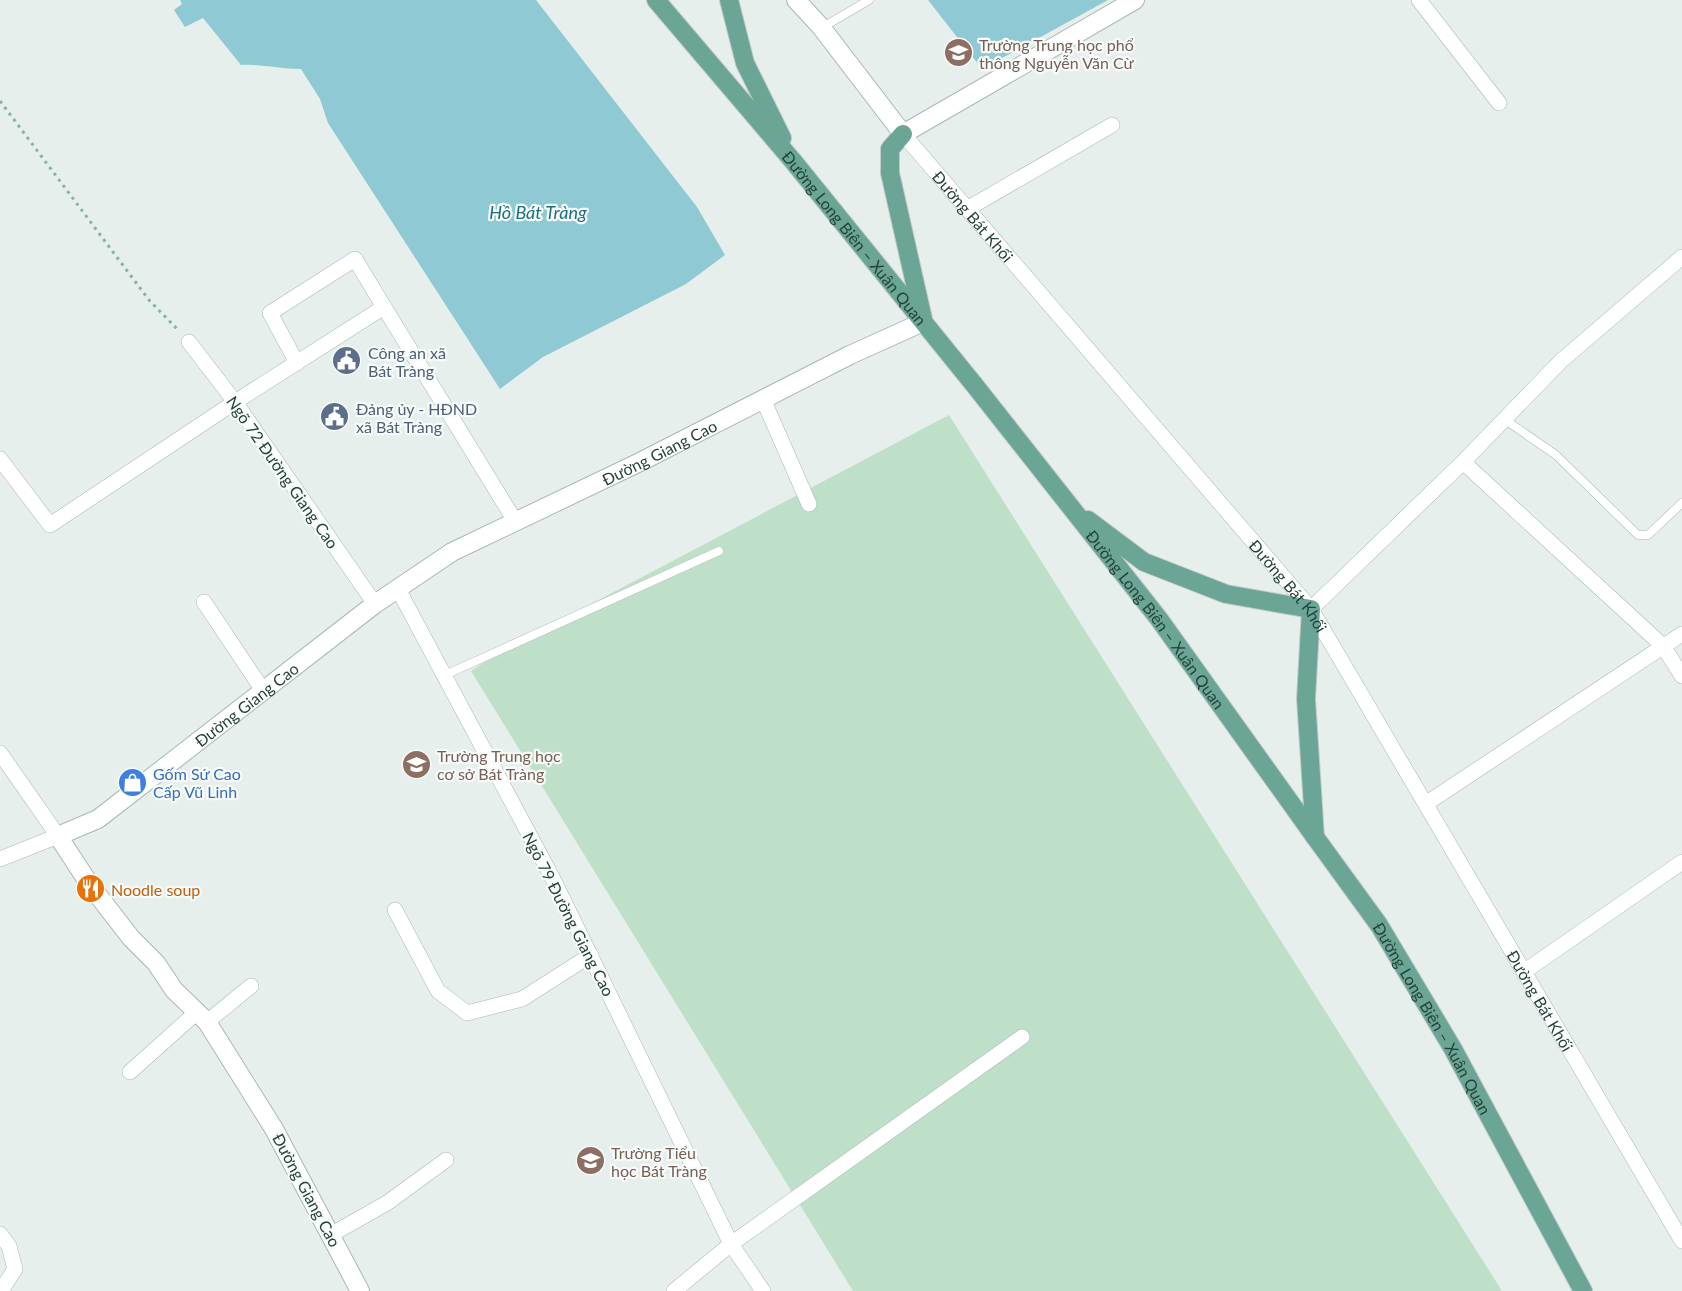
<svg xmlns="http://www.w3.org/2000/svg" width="1682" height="1291" font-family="Lato,sans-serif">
	<rect width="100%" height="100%" fill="#e6efeb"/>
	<path fill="#bfe0c8" d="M949 415 1502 1291H853L471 671 498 653Z"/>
	<g fill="#8ec9d4">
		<path d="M180 0H536L697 207 725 255 686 284 543 357 500 389 328 123 320 99 301 69C280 69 262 64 241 65L203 18 185 27 174 10 182 4Z"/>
		<path d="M928 0H1108L982 69Z"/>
	</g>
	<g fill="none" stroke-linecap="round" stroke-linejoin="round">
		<defs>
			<g id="service">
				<path d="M823 27 869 0"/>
				<path d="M1504 419 1556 455 1638 535H1648L1682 503"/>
				<path d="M445 675 719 551"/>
			</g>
			<g id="minor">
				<path d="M1419 0 1499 103"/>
				<path id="s1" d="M903 134 1311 609 1682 1241"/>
				<path d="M967 209 1112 125"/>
				<path d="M189 342 235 402 375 604"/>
				<path d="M297 363 270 313 355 259 384 307"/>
				<path d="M763 399 809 504"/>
				<path d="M0 459 50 525 235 402 384 307 515 521"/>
				<path d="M1463 462 1663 646 1682 676"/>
				<path d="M398 589 553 879 731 1244 763 1291"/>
				<path d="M204 602 264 692"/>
				<path d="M1311 609 1463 462 1561 361 1682 257"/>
				<path d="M0 753 58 836 0 859"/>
				<path d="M1427 803 1682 634"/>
				<path d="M395 910 438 991 467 1013 522 999 591 955"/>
				<path d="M1525 971 1682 862"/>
				<path d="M207 1022 251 986"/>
				<path d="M130 1072 197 1012"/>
				<path d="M0 1234 9 1246 15 1269 1 1291"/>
				<path d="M332 1234 387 1203 446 1160"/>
				<path d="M674 1291 731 1244 1022 1037"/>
			</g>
			<g id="tertiary">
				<path d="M796 0 821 27 903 134 1135 0"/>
				<path id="s2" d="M360 1291 274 1129 207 1022 174 990 156 963 131 938 90 885 58 836 98 819 375 604 452 552 640 462 850 355 923 322"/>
			</g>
			<g id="primary">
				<path id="s3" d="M656 0 793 161 976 387 1159 619 1315 837 1379 925 1453 1049 1583 1291"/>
				<path d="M729 0 745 63 782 138"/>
				<path d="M903 134 890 149V173L923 319"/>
				<path d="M1088 520 1144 562 1226 594 1311 609 1306 699 1315 837"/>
			</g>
		</defs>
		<use href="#service" stroke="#a8b8b2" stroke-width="9"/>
		<use href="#minor" stroke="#a8b8b2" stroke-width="16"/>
		<use href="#tertiary" stroke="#a8b8b2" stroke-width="20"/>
		<use href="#primary" stroke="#c2cac8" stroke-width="20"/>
		<path stroke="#86b3a5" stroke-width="3" stroke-dasharray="3 4.5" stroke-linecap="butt" d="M0 101 149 300 179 331"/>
		<use href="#service" stroke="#fff" stroke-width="8"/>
		<use href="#minor" stroke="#fff" stroke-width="15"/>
		<use href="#tertiary" stroke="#fff" stroke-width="18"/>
		<use href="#primary" stroke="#6aa596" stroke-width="18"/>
	</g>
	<defs>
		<symbol id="school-disc" viewBox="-11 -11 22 22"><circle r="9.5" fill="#8d6e63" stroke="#f7fbf9"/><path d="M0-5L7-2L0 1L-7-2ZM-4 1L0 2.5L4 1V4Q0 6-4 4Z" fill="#fff"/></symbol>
		<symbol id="civic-disc" viewBox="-11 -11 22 22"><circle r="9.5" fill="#5c6f8a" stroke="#f7fbf9"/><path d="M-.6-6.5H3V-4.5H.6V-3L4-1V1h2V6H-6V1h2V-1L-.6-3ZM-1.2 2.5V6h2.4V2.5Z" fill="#fff"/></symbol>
		<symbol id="shop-disc" viewBox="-11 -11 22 22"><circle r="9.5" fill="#3f7fe0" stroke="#f7fbf9"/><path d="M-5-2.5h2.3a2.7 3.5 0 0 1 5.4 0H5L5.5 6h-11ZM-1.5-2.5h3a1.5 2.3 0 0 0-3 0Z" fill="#fff"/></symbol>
		<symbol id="restaurant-disc" viewBox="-11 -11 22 22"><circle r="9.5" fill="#e8710a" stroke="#f7fbf9"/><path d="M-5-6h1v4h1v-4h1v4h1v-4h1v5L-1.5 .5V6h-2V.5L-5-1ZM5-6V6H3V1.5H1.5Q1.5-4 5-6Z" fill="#fff"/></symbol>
	</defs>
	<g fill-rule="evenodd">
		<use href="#school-disc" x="942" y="36" width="33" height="33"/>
		<use href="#civic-disc" x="330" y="344" width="33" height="33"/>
		<use href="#civic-disc" x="318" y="400" width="33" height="33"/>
		<use href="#school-disc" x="400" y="748" width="33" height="33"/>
		<use href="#shop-disc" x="116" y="766" width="33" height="33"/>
		<use href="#restaurant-disc" x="74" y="872" width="33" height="33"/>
		<use href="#school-disc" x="574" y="1144" width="33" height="33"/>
	</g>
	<g text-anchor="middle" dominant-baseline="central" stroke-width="4.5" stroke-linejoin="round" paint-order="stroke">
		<g font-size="16" fill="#785e54" stroke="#f7fbf9" text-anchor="start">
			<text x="979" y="44">Trường Trung học phổ<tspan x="979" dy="18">thông Nguyễn Văn Cừ</tspan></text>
			<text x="437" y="755">Trường Trung học<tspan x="437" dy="18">cơ sở Bát Tràng</tspan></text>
			<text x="611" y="1152">Trường Tiểu<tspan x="611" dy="18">học Bát Tràng</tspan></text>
		</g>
		<g font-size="16" fill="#24423a" stroke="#f7fbf9">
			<text stroke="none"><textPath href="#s1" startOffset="108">Đường Bát Khối</textPath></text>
			<text stroke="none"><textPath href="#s3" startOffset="310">Đường Long Biên – Xuân Quan</textPath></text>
			<text stroke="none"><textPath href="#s2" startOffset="1266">Đường Giang Cao</textPath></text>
			<text transform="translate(283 472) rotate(55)">Ngõ 72 Đường Giang Cao</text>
			<text stroke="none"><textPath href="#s1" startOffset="594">Đường Bát Khối</textPath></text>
			<text stroke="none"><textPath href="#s3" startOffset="796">Đường Long Biên – Xuân Quan</textPath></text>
			<text stroke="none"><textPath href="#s2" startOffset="780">Đường Giang Cao</textPath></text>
			<text transform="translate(569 914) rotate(63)">Ngõ 79 Đường Giang Cao</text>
			<text stroke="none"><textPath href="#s1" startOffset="1080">Đường Bát Khối</textPath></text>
			<text stroke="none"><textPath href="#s3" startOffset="1282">Đường Long Biên – Xuân Quan</textPath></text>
			<text transform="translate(307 1190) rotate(62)">Đường Giang Cao</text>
		</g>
		<g font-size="16" fill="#4e5e75" stroke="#f7fbf9" text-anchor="start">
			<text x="368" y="352">Công an xã<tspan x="368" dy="18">Bát Tràng</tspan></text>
			<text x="356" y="408">Đảng ủy - HĐND<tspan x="356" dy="18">xã Bát Tràng</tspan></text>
		</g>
		<g font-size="16" fill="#366cbe" stroke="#f7fbf9" text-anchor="start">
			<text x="153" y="773">Gốm Sứ Cao<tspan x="153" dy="18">Cấp Vũ Linh</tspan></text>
		</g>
		<g font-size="16" fill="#c56008" stroke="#f7fbf9" text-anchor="start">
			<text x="111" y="889">Noodle soup</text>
		</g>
		<g font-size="18" font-style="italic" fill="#1c6f80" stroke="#f7fbf9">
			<text x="538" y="212">Hồ Bát Tràng</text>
		</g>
	</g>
</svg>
